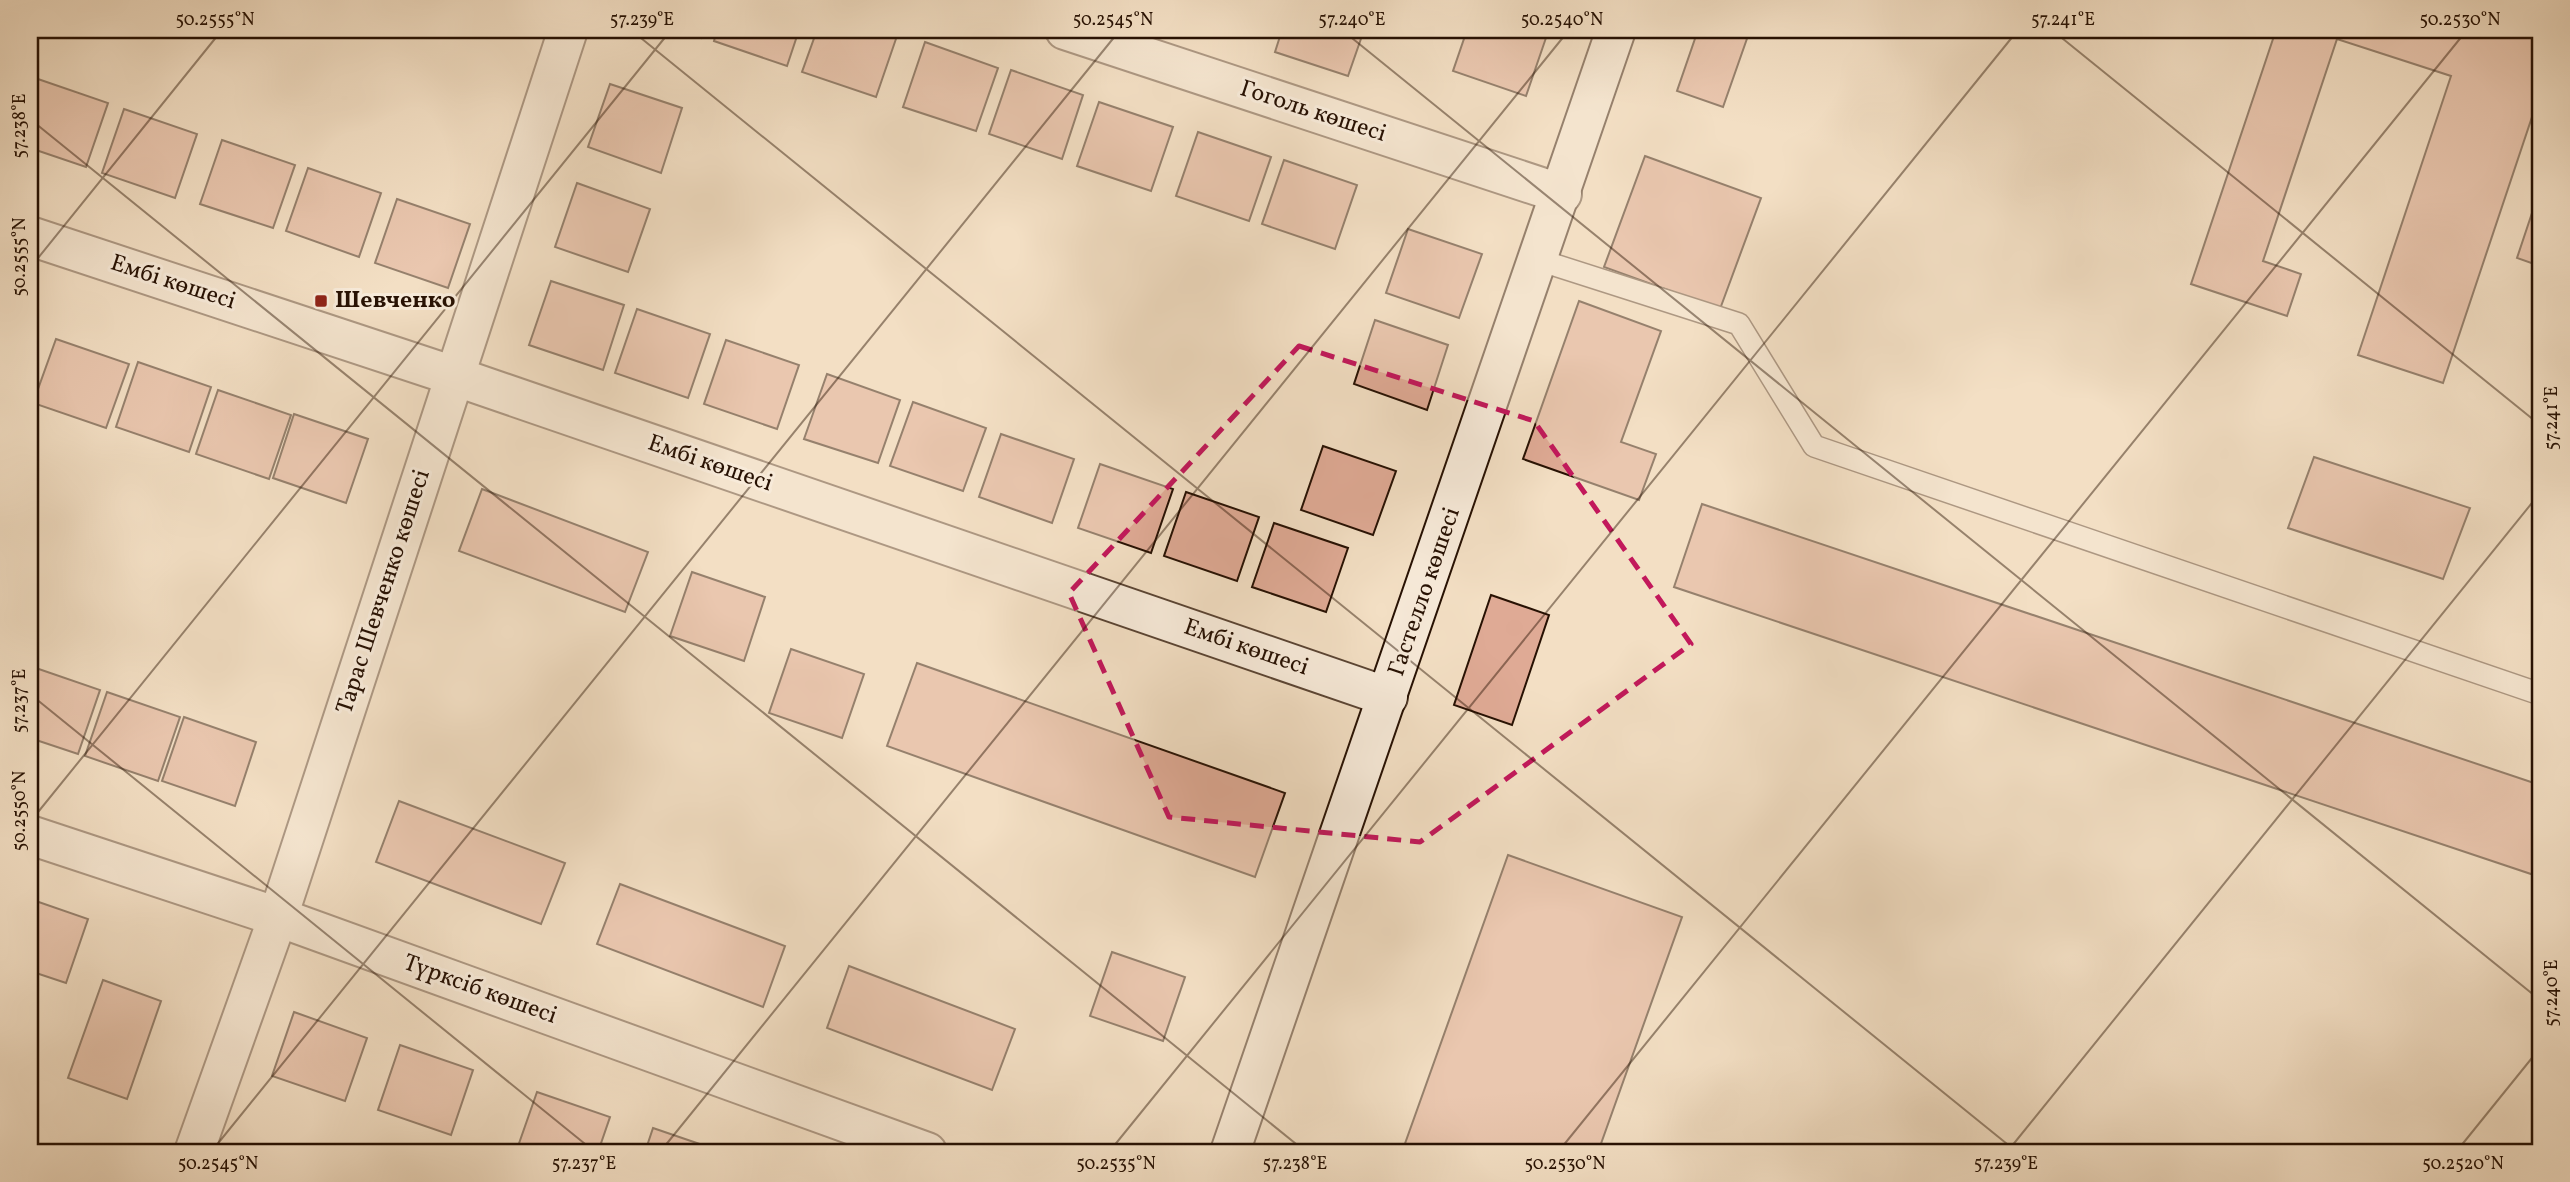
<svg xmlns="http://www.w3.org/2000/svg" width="2570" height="1182" font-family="Vollkorn,serif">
	<rect width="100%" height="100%" fill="#f3dfc4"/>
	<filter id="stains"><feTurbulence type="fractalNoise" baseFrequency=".00286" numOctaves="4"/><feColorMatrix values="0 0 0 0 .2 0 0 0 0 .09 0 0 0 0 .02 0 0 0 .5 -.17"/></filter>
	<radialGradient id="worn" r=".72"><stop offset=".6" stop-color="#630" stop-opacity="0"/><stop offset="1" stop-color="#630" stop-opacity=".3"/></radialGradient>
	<g fill="#dfaa95" stroke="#271103" stroke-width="2">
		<path d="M677 30H703L701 38Z"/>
		<path d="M717 30H799L787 66 714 41Z"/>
		<path d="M817 30H888L898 33 876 97 802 72Z"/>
		<path d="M1282 30H1364L1348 76 1275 52Z"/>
		<path d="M1467 30H1541L1548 32 1526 96 1453 71Z"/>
		<path d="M1698 30H1750L1723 107 1677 91Z"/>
		<path d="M2276 30H2524L2540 35V93L2443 383 2358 355 2451 76 2337 39 2263 261 2301 274 2287 316 2191 284Z"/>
		<path d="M925 42 998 68 976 131 903 107Z"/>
		<path d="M1011 70 1083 95 1062 159 989 134Z"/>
		<path d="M35 78 108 103 86 167 30 148V93Z"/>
		<path d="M610 84 682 108 661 173 588 147Z"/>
		<path d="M1099 102 1173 127 1151 191 1077 166Z"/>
		<path d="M124 109 197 134 175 198 102 173Z"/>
		<path d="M1198 132 1271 157 1249 221 1176 196Z"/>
		<path d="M222 140 295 165 273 228 200 204Z"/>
		<path d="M1645 156 1761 198 1720 309 1604 267Z"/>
		<path d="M1284 160 1357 185 1335 249 1262 224Z"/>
		<path d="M308 168 381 193 359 257 286 231Z"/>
		<path d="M577 183 650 209 628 272 555 247Z"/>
		<path d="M2540 189V266L2517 258Z"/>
		<path d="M397 199 470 224 448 288 375 263Z"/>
		<path d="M1408 229 1482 254 1459 318 1386 293Z"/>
		<path d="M551 281 624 305 603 370 529 345Z"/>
		<path d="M1579 301 1661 331 1621 442 1656 454 1639 500 1523 459Z"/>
		<path d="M637 309 710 334 688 398 615 373Z"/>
		<path d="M1375 320 1448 345 1427 410 1354 384Z"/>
		<path d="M56 339 129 364 106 428 33 403Z"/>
		<path d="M726 340 799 365 777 429 704 404Z"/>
		<path d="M138 362 211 387 189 452 116 427Z"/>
		<path d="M827 374 900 400 878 463 804 439Z"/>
		<path d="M218 390 291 415 269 479 196 454Z"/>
		<path d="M913 402 986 428 963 491 890 466Z"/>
		<path d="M294 414 368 439 346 503 273 478Z"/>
		<path d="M1001 434 1074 459 1052 523 979 497Z"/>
		<path d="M1323 446 1396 471 1373 535 1301 510Z"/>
		<path d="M2314 457 2470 508 2443 579 2288 528Z"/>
		<path d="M1100 464 1173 489 1151 553 1078 528Z"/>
		<path d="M482 489 648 552 625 612 459 551Z"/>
		<path d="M1186 492 1259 517 1237 581 1164 556Z"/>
		<path d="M1702 504 2540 785V877L1674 587Z"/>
		<path d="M1274 523 1348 548 1326 612 1252 587Z"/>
		<path d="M692 572 765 597 744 661 670 636Z"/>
		<path d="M1491 595 1549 615 1512 725 1454 705Z"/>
		<path d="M791 649 864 674 842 738 769 713Z"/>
		<path d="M917 663 1285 793 1255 877 887 746Z"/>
		<path d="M30 666 100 690 78 754 30 738Z"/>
		<path d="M107 692 180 717 158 781 85 756Z"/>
		<path d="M184 717 256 742 235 806 162 781Z"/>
		<path d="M399 801 565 863 541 924 376 862Z"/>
		<path d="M1508 855 1682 917 1598 1152H1402Z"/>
		<path d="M620 884 785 946 763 1007 597 944Z"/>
		<path d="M30 899 88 919 66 983 30 971Z"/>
		<path d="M1112 952 1185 977 1163 1041 1090 1016Z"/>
		<path d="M849 966 1015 1029 992 1090 827 1028Z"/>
		<path d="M103 980 161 1001 127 1099 68 1078Z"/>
		<path d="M294 1012 367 1038 345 1101 272 1076Z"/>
		<path d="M400 1045 473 1070 451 1135 378 1110Z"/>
		<path d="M537 1092 610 1117 598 1152H516Z"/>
		<path d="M653 1128 723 1152H645Z"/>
	</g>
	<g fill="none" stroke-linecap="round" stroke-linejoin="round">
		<defs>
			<path id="lane" d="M1539 260 1739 324 1814 446 2540 694"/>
			<g id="street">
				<path d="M1065 30 1562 194"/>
				<path d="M30 236 454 376 1388 697"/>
				<path d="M30 835 278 917 927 1152"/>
				<path d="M194 1152 278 917 568 30"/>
			</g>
			<path id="secondary" d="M1230 1152 1616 30"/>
		</defs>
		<use href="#lane" stroke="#5a4433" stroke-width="24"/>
		<use href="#street" stroke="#5a4433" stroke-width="42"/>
		<use href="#secondary" stroke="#271103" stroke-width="42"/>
		<use href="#lane" stroke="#f7ead9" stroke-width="21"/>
		<use href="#street" stroke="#f7ead9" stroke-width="38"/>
		<use href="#secondary" stroke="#f7ead9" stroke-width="38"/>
	</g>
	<path d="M0 0H2570V1182H0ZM1299 346 1534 421 1691 644 1420 842 1169 817 1069 593Z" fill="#f3dfc4" fill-opacity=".55" fill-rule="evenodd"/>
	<path fill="none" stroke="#c2185b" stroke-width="5" stroke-dasharray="14 9" stroke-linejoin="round" d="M1299 346 1534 421 1691 644 1420 842 1169 817 1069 593Z"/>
	<path fill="none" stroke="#271103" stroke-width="2" stroke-opacity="0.45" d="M631 30 2017 1152M1342 30 2540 1000M2052 30 2540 425M30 119 1306 1152M30 268 222 30M30 694 595 1152M30 822 671 30M211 1152 1120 30M660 1152 1569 30M1109 1152 2018 30M1558 1152 2467 30M2007 1152 2540 493M2456 1152 2540 1048"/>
	<rect fill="#8f2418" stroke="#f7ead9" stroke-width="2.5" x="314" y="294" width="14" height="14" rx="3.5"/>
	<g text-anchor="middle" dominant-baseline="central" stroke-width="6" stroke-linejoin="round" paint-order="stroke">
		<g font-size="24" fill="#271103" stroke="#f7ead9">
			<text transform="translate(1313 112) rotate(18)">Гоголь көшесі</text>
			<text transform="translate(173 283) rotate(18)">Ембі көшесі</text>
			<text transform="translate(710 464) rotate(19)">Ембі көшесі</text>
			<text transform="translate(384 592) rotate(-72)">Тарас Шевченко көшесі</text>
			<text transform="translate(1425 592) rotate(-71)">Гастелло көшесі</text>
			<text transform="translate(1246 648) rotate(19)">Ембі көшесі</text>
			<text transform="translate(480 990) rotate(20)">Түрксіб көшесі</text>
		</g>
		<g font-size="24" font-weight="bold" fill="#271103" stroke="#f7ead9" text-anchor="start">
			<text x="335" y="301">Шевченко</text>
		</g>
	</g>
	<rect width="2570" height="1182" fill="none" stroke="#f3dfc4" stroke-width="77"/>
	<rect x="38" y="38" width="2494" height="1106" fill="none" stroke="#271103" stroke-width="2.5"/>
	<g font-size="18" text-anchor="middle" fill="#271103">
		<text x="215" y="25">50.2555°N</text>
		<text x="642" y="25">57.239°E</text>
		<text x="1113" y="25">50.2545°N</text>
		<text x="1352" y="25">57.240°E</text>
		<text x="1562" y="25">50.2540°N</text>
		<text x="2063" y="25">57.241°E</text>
		<text x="2460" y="25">50.2530°N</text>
		<text transform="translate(19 126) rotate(-90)" y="6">57.238°E</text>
		<text transform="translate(19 257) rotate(-90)" y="6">50.2555°N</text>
		<text transform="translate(2551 418) rotate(-90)" y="6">57.241°E</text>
		<text transform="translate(19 701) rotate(-90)" y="6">57.237°E</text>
		<text transform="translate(19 811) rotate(-90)" y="6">50.2550°N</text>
		<text transform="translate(2551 993) rotate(-90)" y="6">57.240°E</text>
		<text x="218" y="1169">50.2545°N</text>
		<text x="584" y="1169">57.237°E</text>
		<text x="1116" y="1169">50.2535°N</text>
		<text x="1295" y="1169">57.238°E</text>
		<text x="1565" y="1169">50.2530°N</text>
		<text x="2006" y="1169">57.239°E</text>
		<text x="2463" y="1169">50.2520°N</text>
	</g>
	<rect width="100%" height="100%" filter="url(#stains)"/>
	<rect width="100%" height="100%" fill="url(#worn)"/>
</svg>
